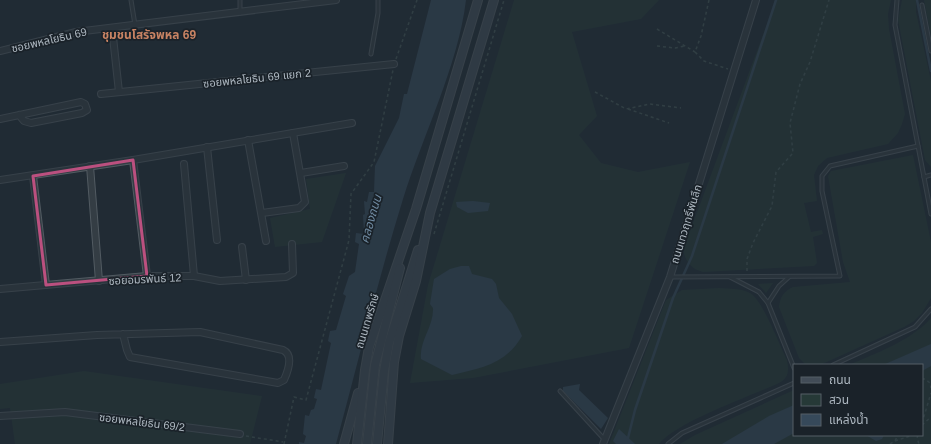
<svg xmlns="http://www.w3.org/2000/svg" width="931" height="444" font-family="Helvetica,'Noto Sans Thai',sans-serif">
	<rect width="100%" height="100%" fill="#212b34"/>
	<g fill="#263937">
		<path d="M514 0H659L641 19 572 32 597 116 579 135 601 163 638 172 690 162 629 348 473 378 410 383 428 285Z"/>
		<path d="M776 0H891L888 14 889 29 905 114 902 124 898 133 888 144 827 158 818 166 814 175 817 201 804 203 811 232 822 230 823 234 813 237 817 263 814 266 703 272C691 269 686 262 683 250Z"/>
		<path d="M902 0H916V12L931 81V167L925 160 900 30 898 20Z"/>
		<path d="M924 0H931V36Z"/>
		<path d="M913 155 931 242V298L922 313 914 321 904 327 820 365H806L799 358 779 307C780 297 784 291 793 287L850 282 843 262 828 176 831 171Z"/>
		<path d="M346 173 322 242 275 247 270 218 310 209 306 179Z"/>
		<path d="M773 283 766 293 758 284Z"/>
		<path d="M719 288C729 289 741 288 750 293 762 299 780 346 787 360 789 370 789 378 779 383 749 397 678 421 659 444H609L666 300 682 290Z"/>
		<path d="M931 318V444H680L695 435 794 390V435H922V365H849C876 353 911 341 931 318Z"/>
		<path d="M84 371 262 396 250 444H15L10 408 0 409V384Z"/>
	</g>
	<g fill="#36495a">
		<path d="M431 0H466C458 66 423 135 403 199 378 280 358 362 336 444H299V442L304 443 306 436 303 434 305 415 309 416 311 410 314 409 317 399 314 398 316 389 321 390 331 343 328 341 330 331 336 330 346 296 343 294 349 276 355 272 359 244 355 242 356 233 364 234 363 215 365 214 364 201 367 202 369 192H374L375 166 399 118 404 94H407Z"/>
		<path d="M473 201 490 203 488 211 468 213 457 207 456 202Z"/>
		<path d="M461 266H469L472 274 492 279 496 284 499 298 512 314 522 336C506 364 481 368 452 375L421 359C419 341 434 326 433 308L430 304 434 279 450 269Z"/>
		<path d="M931 344V366L922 371V365H883Z"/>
		<path d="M580 384 579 390 608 418 601 429 563 391V387Z"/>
		<path d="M794 405V433L774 444H722L769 416Z"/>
		<path d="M619 429 635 444H616L613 441Z"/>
		<path d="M866 435H884L882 439 876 441Z"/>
	</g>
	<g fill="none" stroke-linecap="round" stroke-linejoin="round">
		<g stroke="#36495a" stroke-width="2.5">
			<path d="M917 0 931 71"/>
			<path d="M628 438 635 410 673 298 692 256 776 0"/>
		</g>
		<defs>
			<g id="service">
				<path d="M131 0 135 25"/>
				<path d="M897 0 895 25 931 214"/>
				<path d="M922 5 931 51"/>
				<path d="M240 13V0"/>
				<path d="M371 54 378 13V0"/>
				<path d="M924 177 931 175"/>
				<path d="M670 277 840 276 822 191V176L830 166 918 146"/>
				<path d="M730 277 759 292 768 303"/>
				<path d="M789 277 779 286 768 303 794 368"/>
				<path d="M833 365 915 327 931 309"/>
				<path d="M560 391 604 439"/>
				<path d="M668 444 682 433 794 383"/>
			</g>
			<g id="minor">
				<path d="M112 28 119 92"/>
				<path d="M0 51 76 32 336 0"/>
				<path d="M101 94 394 64"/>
				<path d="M0 119 81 102 85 104 87 110 82 113 31 123 24 121 19 115"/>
				<path d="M248 140 266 241"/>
				<path d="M207 147 217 240"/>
				<path d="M133 160 147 276"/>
				<path d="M184 164 194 276"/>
				<path d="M90 166 99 281"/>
				<path d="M301 173 344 166"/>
				<path d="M33 176 46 285"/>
				<path d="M0 180 133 160 352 123"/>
				<path d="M262 213 299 208 305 202 293 133"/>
				<path d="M242 247 246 280"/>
				<path d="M0 289 147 276H194L220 281 286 277 293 273 292 244"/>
				<path d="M0 342 97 335 200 332 283 350C294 355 288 371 284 380L278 383 130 357 127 350 123 334"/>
				<path d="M0 416 65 412 240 434"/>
				<path d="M603 444 670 277 756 0"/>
			</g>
			<g id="secondary">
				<path d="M344 444 358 393"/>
				<path d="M357 444 365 370 369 347 416 209 478 0"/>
				<path d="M367 444 375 365 400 268"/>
				<path d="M377 444 384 371 389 343 418 250"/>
				<path d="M388 444 394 362 399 336 416 281 430 213 494 0"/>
			</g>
		</defs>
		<use href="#service" stroke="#525b62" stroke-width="5"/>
		<use href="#minor" stroke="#525b62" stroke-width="8"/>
		<use href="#secondary" stroke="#525b62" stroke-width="10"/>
		<g stroke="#445656" stroke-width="1.5" stroke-dasharray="3 3" stroke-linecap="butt">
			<path d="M709 0 701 36 695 52 704 61 728 69"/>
			<path d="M657 29 695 52"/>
			<path d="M657 46 675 48 685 46"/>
			<path d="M396 59 417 0"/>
			<path d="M595 92 626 109 650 104 681 108"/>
			<path d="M628 109 669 123"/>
			<path d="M434 234 504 0"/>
			<path d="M747 271V259L753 243 772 206 776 172 793 153 790 123 800 84 810 62 829 0"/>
			<path d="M922 379H925L930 383 931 388"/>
			<path d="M922 423 931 393"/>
			<path d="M922 425 931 417"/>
			<path d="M918 435 917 438 919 444"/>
			<path d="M246 436 283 442"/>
			<path d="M895 441 913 435"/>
			<path d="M284 444 294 397 306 400 349 240 351 194 374 162 393 70"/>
			<path d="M890 444 895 441 898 435"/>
		</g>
		<use href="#service" stroke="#343d44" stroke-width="3"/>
		<use href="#minor" stroke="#343d44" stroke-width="6"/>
		<use href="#secondary" stroke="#424c57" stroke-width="8"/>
	</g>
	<path d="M0 0H931V444H0ZM133 160 147 276 46 285 33 176Z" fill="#212b34" fill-opacity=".55" fill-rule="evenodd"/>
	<path fill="none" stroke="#bb507f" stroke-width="3" stroke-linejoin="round" d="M133 160 147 276 46 285 33 176Z"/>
	<g text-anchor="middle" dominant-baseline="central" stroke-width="3.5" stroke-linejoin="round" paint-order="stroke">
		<g font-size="11" fill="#aeb8c1" stroke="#1a2229">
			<text transform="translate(49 40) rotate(-13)">ซอยพหลโยธิน 69</text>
			<text transform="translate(257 78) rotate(-6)">ซอยพหลโยธิน 69 แยก 2</text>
			<text transform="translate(686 224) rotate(-73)">ถนนเทวฤทธิ์พันลึก</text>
			<text transform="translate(145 279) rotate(-3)">ซอยอมรพันธ์ 12</text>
			<text transform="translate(367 321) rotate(-73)">ถนนเทพรักษ์</text>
			<text transform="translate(142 422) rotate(7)">ซอยพหลโยธิน 69/2</text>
		</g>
		<g font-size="12" font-weight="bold" fill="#c88363" stroke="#1a2229">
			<text x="149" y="35">ชุมชนโสรัจพหล 69</text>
		</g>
		<g font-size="12" font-style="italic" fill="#718ca3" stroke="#1a2229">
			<text transform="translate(371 219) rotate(-74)">คลองถนน</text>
		</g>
	</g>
	<rect x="793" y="364" width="130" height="72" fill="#1a2229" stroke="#555e66"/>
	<rect x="801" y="377" width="20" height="6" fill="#424c57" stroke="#555e66"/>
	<text x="829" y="384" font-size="12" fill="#aeb8c1">ถนน</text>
	<rect x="801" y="394" width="20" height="12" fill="#263937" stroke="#555e66"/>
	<text x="829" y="404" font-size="12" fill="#aeb8c1">สวน</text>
	<rect x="801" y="414" width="20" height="12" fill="#36495a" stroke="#555e66"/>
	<text x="829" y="424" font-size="12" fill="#aeb8c1">แหล่งน้ำ</text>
</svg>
